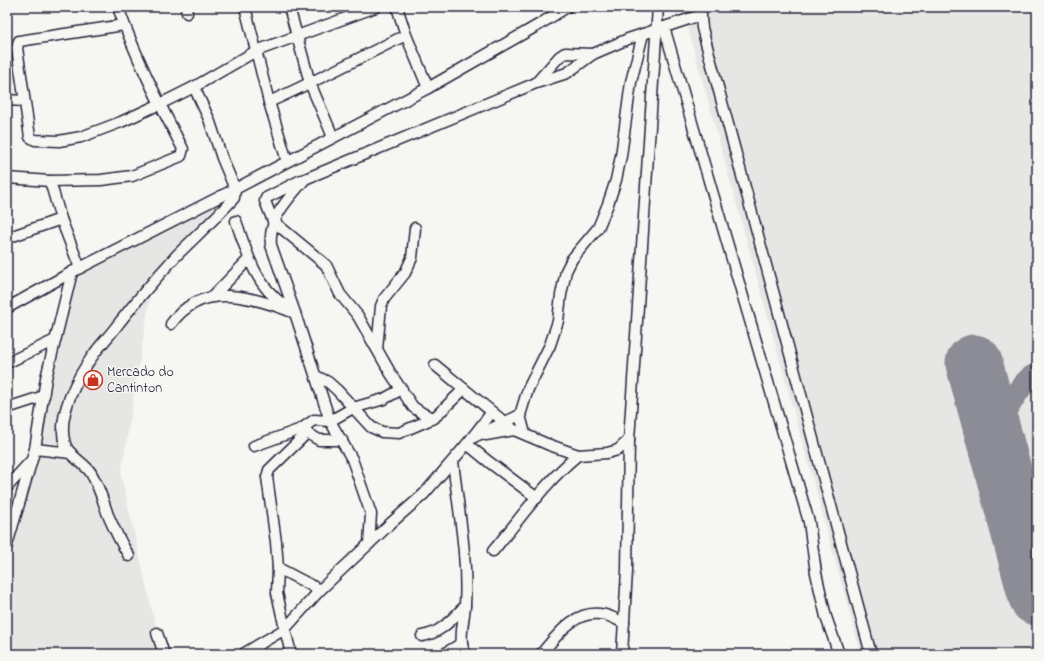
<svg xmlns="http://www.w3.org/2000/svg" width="1044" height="661" font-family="'Indie Flower',sans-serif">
	<rect width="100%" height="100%" fill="#f6f6f2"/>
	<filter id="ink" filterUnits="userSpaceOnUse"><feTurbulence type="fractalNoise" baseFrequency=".025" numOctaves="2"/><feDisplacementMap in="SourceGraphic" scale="8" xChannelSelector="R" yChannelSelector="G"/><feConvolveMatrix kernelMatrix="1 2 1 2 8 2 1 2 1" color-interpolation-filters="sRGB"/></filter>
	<g filter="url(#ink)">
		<g fill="#e6e6e4">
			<path d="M682 7H1037V654H861Z"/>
			<path d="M227 192 234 204 152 285 121 475 162 654H7V561L11 529 74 283 78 273Z"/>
		</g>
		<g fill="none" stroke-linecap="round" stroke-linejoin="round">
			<path stroke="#8c8c96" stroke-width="23" d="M997 447C999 437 1000 426 1004 416 1011 401 1022 381 1037 374"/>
			<path stroke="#8c8c96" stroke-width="57" d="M974 363 1037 597"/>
			<defs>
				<g id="minor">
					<path d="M186 7 187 13"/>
					<path d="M245 7 269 102 287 161"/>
					<path d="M289 7 310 83 333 137"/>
					<path d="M397 7 406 35 428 88"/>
					<path d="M700 7 702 28 871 654"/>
					<path d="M124 25 19 41 17 48 30 137 35 140 59 141 81 137 121 122 160 104 194 87 256 51 376 7"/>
					<path d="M664 27 809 522 816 573 826 617 839 654"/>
					<path d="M536 83 559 57 565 53 593 54"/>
					<path d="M7 100 24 101"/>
					<path d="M269 102C316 81 361 57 406 35"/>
					<path d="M7 178 50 181 101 180 132 176 181 156 183 149C159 103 135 56 118 7"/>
					<path d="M301 180 266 198 265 201 273 221 326 265 340 294 358 316 391 374 413 407 422 413 434 418"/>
					<path d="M50 181 61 219 80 268"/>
					<path d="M236 221C247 253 255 285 284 305"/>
					<path d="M7 238 61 219"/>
					<path d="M212 297 249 259"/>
					<path d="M7 308 72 272 235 189 428 88 540 24 567 7"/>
					<path d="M171 324C202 280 253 297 295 313"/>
					<path d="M377 349 381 306 384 299 405 273 412 258 415 228"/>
					<path d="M7 363 55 340"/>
					<path d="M435 365 514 430 547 444 578 455 607 453 618 450 629 440"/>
					<path d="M316 376 328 382 337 390 371 427 382 432 399 433 434 418 464 389"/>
					<path d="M7 408 44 396"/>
					<path d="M301 429 314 420 330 421 353 408 384 399 402 389"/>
					<path d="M525 434 520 415 528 389 550 345 558 321 561 295 566 271 572 259 598 228 608 204 616 180 621 156 631 82 643 34"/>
					<path d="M486 435 514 430"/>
					<path d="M474 437 520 415"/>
					<path d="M467 444 489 462 537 498"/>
					<path d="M254 446 301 429 319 440H342"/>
					<path d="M35 449 71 453"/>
					<path d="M453 461C458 508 468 557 465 605 464 621 458 640 465 654"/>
					<path d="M7 487 30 462"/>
					<path d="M369 544 371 514 352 459 330 421 295 313 271 245C268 218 289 198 305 179L536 83 567 73 593 54 628 39 701 15"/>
					<path d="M7 545 35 449 46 378 72 272"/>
					<path d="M493 551C520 519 545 482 578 455"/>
					<path d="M129 556C121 543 114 529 108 515 103 501 99 486 91 473 84 462 69 457 65 444 56 416 78 376 94 354 102 343 111 334 119 323 137 300 156 278 176 256 195 237 216 218 234 198L235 189 222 158 209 119 194 87"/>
					<path d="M278 568 320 590"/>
					<path d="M157 633 164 654"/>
					<path d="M422 636C441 633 452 619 465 606"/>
					<path d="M243 654 285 629 277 593 278 568 276 542 267 477 269 470 307 433"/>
					<path d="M291 654 285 629 320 590 391 523 424 494 467 444 492 412"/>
					<path d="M444 654 462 643"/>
					<path d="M541 654C557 636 573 611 600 614 608 614 617 620 624 623"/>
					<path d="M622 654 627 571 629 440 658 7"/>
				</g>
			</defs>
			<use href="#minor" stroke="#22223b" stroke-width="13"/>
			<use href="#minor" stroke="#f6f6f2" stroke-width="10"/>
		</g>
	</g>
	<defs>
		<symbol id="shop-ring" viewBox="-11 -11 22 22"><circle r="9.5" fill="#f6f6f2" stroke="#c8321e" stroke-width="1.5"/><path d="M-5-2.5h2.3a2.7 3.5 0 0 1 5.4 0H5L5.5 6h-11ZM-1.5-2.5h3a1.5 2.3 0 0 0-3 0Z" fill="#c8321e"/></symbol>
	</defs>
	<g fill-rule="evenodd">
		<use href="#shop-ring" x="82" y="369" width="22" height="22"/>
	</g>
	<g text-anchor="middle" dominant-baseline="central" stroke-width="3" stroke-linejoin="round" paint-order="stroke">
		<g font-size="14" fill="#22223b" stroke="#f6f6f2" text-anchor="start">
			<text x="107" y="372">Mercado do<tspan x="107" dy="16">Cantinton</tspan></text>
		</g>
	</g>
	<rect width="1044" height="661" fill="none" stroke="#f6f6f2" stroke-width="24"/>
	<rect x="12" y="12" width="1020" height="637" fill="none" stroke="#22223b" stroke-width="1.5" filter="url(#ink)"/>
</svg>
